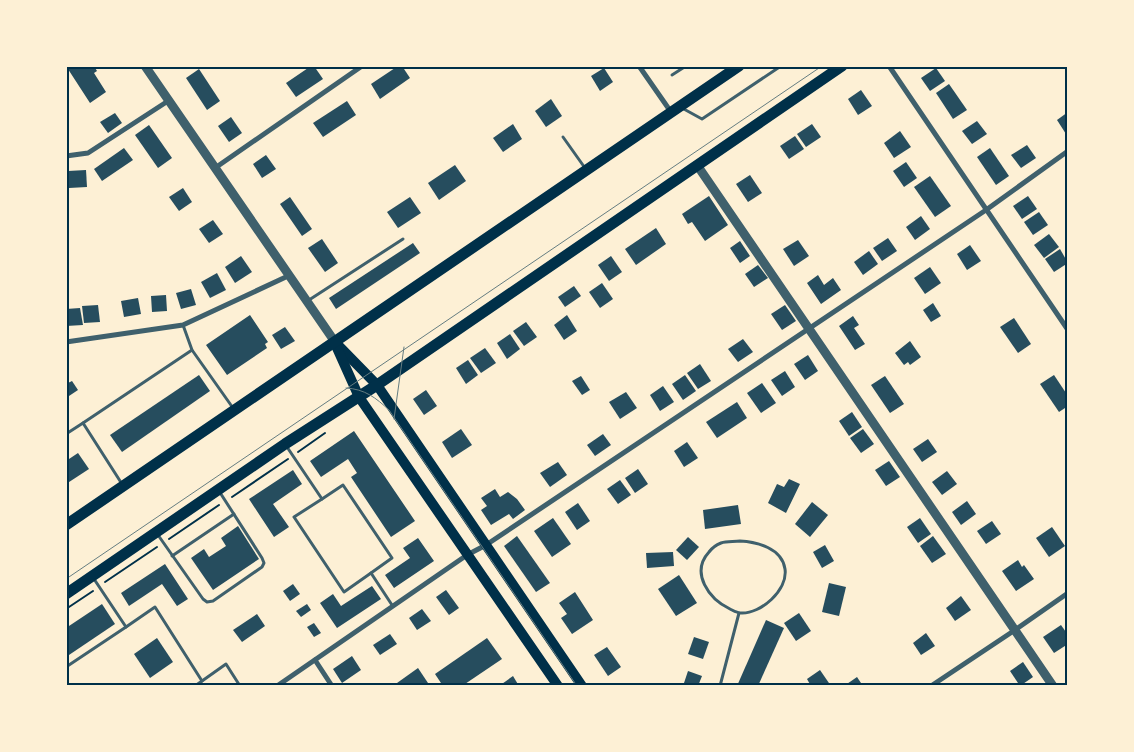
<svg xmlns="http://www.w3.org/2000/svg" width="1134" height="752" font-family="Commissioner,sans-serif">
	<rect width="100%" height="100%" fill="#fdf0d5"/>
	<g fill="#264d5e">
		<path d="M66 66H94L97 71 94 73 106 92 90 103Z"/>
		<path d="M311 66H314L323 79 296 97 286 83Z"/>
		<path d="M398 66H402L410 78 380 99 371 84Z"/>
		<path d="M604 68 613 82 600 91 591 76Z"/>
		<path d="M936 68 945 81 930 91 921 78Z"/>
		<path d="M199 69 220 101 207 110 186 78Z"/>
		<path d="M949 84 967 110 953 119 936 93Z"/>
		<path d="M861 90 872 106 858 115 848 99Z"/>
		<path d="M551 99 562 116 546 127 535 111Z"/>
		<path d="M347 101 356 115 323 137 313 123Z"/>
		<path d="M1068 112V132L1066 134 1057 120Z"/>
		<path d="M115 113 122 123 108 133 100 122Z"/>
		<path d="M231 117 242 133 229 142 218 126Z"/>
		<path d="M977 121 987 134 972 144 962 131Z"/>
		<path d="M513 124 522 139 503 152 493 138Z"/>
		<path d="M812 124 821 137 806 147 797 134Z"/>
		<path d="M149 125 172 158 158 168 135 135Z"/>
		<path d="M900 131 911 147 894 158 884 143Z"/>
		<path d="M795 136 804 149 789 159 780 146Z"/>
		<path d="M1027 145 1036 158 1021 168 1011 155Z"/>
		<path d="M124 148 133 160 102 181 94 169Z"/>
		<path d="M990 148 1009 176 996 185 977 157Z"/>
		<path d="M266 155 276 169 262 178 253 164Z"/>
		<path d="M906 162 917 178 904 187 893 171Z"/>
		<path d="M455 165 466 181 439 200 428 183Z"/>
		<path d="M86 170 87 187 69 188 68 171Z"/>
		<path d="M750 175 762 193 748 202 736 184Z"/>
		<path d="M930 176 951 206 935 217 914 187Z"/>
		<path d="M183 188 192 202 179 211 169 197Z"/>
		<path d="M709 196 728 225 705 241 692 222 688 224 682 214Z"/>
		<path d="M1028 196 1037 209 1022 219 1013 206Z"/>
		<path d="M290 197 312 229 302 236 280 204Z"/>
		<path d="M410 197 421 213 398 228 387 212Z"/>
		<path d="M1039 212 1048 225 1033 235 1024 222Z"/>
		<path d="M921 216 930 229 915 240 906 227Z"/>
		<path d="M213 220 223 234 209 243 199 229Z"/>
		<path d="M656 228 666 244 636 265 625 249Z"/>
		<path d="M1049 234 1059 247 1044 258 1034 245Z"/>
		<path d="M888 238 897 251 882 261 873 248Z"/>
		<path d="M322 239 338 263 325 272 308 248Z"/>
		<path d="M798 240 809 256 794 266 783 249Z"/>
		<path d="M740 241 750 256 740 263 730 248Z"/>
		<path d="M413 243 420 253 336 309 329 298Z"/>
		<path d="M970 245 981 261 967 270 957 254Z"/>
		<path d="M1060 249 1068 263 1054 272 1045 259Z"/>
		<path d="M869 251 878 264 863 275 854 262Z"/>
		<path d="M241 256 252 272 235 283 225 267Z"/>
		<path d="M611 256 622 272 609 281 598 265Z"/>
		<path d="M758 265 768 278 754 287 745 274Z"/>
		<path d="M930 267 941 283 925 294 914 278Z"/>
		<path d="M217 273 226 290 210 298 201 282Z"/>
		<path d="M818 275 824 285 833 278 841 290 821 304 807 283Z"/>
		<path d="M602 283 613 299 600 308 589 292Z"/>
		<path d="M574 286 581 296 565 307 558 297Z"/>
		<path d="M191 289 196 305 181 309 176 293Z"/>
		<path d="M166 295 167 311 152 312 151 296Z"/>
		<path d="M138 298 141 314 124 317 121 301Z"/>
		<path d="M933 303 941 316 931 322 923 310Z"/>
		<path d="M98 305 100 322 84 323 82 306Z"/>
		<path d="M785 305 796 321 782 330 771 314Z"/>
		<path d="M80 308 83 325 66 326V309Z"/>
		<path d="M250 315 268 342 265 344 267 348 227 375 206 345Z"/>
		<path d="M567 315 577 331 564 340 554 325Z"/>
		<path d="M853 316 859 325 854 328 865 344 855 350 839 326Z"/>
		<path d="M1014 318 1031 344 1018 353 1000 327Z"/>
		<path d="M526 322 537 337 524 346 513 331Z"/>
		<path d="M285 327 295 341 281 349 272 335Z"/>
		<path d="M510 334 520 349 507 359 497 343Z"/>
		<path d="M743 339 753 352 738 362 728 349Z"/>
		<path d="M910 341 921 357 910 365 908 362 904 365 895 353Z"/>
		<path d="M485 348 496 363 481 373 470 358Z"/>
		<path d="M808 355 818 371 805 380 794 364Z"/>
		<path d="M468 360 478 375 466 384 456 368Z"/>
		<path d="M700 364 711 381 698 389 687 373Z"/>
		<path d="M785 371 795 387 782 396 771 380Z"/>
		<path d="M199 375 210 391 122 452 110 435Z"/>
		<path d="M685 375 696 391 683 400 672 384Z"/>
		<path d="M1054 375 1068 396V406L1059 412 1040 384Z"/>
		<path d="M581 376 590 390 582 395 572 381Z"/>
		<path d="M885 376 904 404 890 413 871 385Z"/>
		<path d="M72 381 78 390 66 398V384Z"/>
		<path d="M762 383 776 403 761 413 747 393Z"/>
		<path d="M663 386 674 402 660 411 650 395Z"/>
		<path d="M426 390 437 406 424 415 413 399Z"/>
		<path d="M626 392 637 408 620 419 609 402Z"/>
		<path d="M737 402 747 418 717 438 706 422Z"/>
		<path d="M852 412 862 427 849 436 839 421Z"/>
		<path d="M461 429 472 445 452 458 442 442Z"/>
		<path d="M863 429 874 444 861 453 850 438Z"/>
		<path d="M354 431 415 521 391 537 351 477 357 473 348 459 321 477 310 461Z"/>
		<path d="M603 434 611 445 595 456 587 445Z"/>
		<path d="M928 439 937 452 922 462 913 449Z"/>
		<path d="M687 442 698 458 684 467 674 451Z"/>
		<path d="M78 453 89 469 66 484V461Z"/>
		<path d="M889 461 900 477 886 486 875 470Z"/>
		<path d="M558 462 567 475 550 487 540 473Z"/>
		<path d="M638 469 648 484 635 493 625 478Z"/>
		<path d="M293 470 302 484 273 504 289 527 274 537 249 499Z"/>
		<path d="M947 471 957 484 942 495 932 482Z"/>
		<path d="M789 479 800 484 786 513 768 503 777 484 784 487Z"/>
		<path d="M620 480 631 495 618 504 607 489Z"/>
		<path d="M495 489 500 497 508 492 517 499 525 510 513 519 509 514 491 525 481 510 487 506 481 498Z"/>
		<path d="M967 501 976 514 961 525 952 512Z"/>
		<path d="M812 502 828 515 810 537 795 524Z"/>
		<path d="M578 503 590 521 577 530 565 512Z"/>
		<path d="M738 505 741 524 705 529 703 510Z"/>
		<path d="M553 518 571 544 552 557 534 531Z"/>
		<path d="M920 518 931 534 918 543 907 527Z"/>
		<path d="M992 521 1001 534 986 544 977 531Z"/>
		<path d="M238 526 259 559 213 590 191 558 204 549 209 557 226 546 221 538Z"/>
		<path d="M1052 527 1065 546 1049 557 1036 538Z"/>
		<path d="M517 536 550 583 536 592 504 546Z"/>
		<path d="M933 536 946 554 932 563 920 546Z"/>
		<path d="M688 537 699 547 687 560 676 550Z"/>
		<path d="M418 538 434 561 394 588 385 575 410 558 403 548Z"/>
		<path d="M825 545 834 561 822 568 813 552Z"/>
		<path d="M673 552 674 566 647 568 646 553Z"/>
		<path d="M1018 560 1022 567 1024 565 1034 579 1016 591 1002 571Z"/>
		<path d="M165 564 188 599 177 606 162 584 129 606 121 593Z"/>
		<path d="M679 575 697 603 676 616 658 589Z"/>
		<path d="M829 583 846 587 839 616 822 612Z"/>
		<path d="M293 584 300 594 290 601 283 591Z"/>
		<path d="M372 586 381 599 337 628 320 603 333 594 341 606Z"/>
		<path d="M446 590 459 608 449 615 436 597Z"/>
		<path d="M575 592 593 620 572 634 561 618 567 614 559 603Z"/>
		<path d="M961 596 971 610 955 621 946 608Z"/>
		<path d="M102 604 115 624 66 657V628Z"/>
		<path d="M307 604 311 610 301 617 296 611Z"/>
		<path d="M422 609 431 621 417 630 409 618Z"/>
		<path d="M799 613 811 631 796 641 784 623Z"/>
		<path d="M257 614 265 626 242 642 233 630Z"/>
		<path d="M766 620 784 628 758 686H737Z"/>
		<path d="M314 623 321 633 314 637 307 627Z"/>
		<path d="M1061 625 1068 635V644L1054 653 1043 637Z"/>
		<path d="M926 633 935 646 921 655 913 643Z"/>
		<path d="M390 634 397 644 380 655 373 645Z"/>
		<path d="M694 637 709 642 703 659 688 654Z"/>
		<path d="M157 638 173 662 150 678 134 654Z"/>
		<path d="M487 638 502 659 462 686H443L435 674Z"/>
		<path d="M607 647 621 667 608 676 594 655Z"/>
		<path d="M352 656 361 670 342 683 333 669Z"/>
		<path d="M1023 662 1033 677 1020 686 1010 671Z"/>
		<path d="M418 668 430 686H399L397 683Z"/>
		<path d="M820 670 831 686H811L807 679Z"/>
		<path d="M688 671 702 676 698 686H683Z"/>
		<path d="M513 676 519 686H499Z"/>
		<path d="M857 677 863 686H844Z"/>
	</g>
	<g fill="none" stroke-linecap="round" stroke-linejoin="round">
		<g stroke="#003049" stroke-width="2">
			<path d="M298 452 325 433"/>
			<path d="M232 497 288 459"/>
			<path d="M169 539 219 505"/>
			<path d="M105 582 157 547"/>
			<path d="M66 609 93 591"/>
		</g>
		<g stroke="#3f606c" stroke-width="3">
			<path d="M672 75 686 66"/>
			<path d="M682 108 702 119 781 66"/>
			<path d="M563 137 585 168"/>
			<path d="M309 300 403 239"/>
			<path d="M183 325 192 350 233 408"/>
			<path d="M83 423 192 350"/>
			<path d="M66 434 83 423 122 484"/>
			<path d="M287 447 322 499 294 517 344 592 371 573"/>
			<path d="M322 499 343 485 392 558 371 573 392 605"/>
			<path d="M158 535 203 599 207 602 213 601 262 567 264 563 262 558 219 491"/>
			<path d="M740 541C757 542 782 548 785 569 788 590 761 614 741 613 737 613 734 611 730 609 709 599 690 573 709 552 712 548 716 545 721 543 727 541 734 542 740 541Z"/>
			<path d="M172 556 234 514"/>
			<path d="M126 627 155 607 202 681 195 686"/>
			<path d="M66 667 126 627 94 579"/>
			<path d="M202 681 226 664 240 686"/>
			<path d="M720 686 739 613"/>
		</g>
		<g stroke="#3f606c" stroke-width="5">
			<path d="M639 66 671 112"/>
			<path d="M889 66 1068 330"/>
			<path d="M66 156 88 153 168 101"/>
			<path d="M215 168 362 66"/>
			<path d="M66 342 183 325 288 276"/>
			<path d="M315 660 332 686"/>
			<path d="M277 686 467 555 486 545 986 210 1068 151"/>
			<path d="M931 686 1015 630 1068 593"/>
		</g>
		<g stroke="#3f606c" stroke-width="9">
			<path d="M145 66 335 342"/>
			<path d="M697 165 1053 686"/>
		</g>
		<g stroke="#003049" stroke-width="10">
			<path d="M335 342 377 385 582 686"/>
			<path d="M337 348 359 397 558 686"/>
		</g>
		<g stroke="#003049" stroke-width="11">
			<path d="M66 525 739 66"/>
			<path d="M66 594 285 444 377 385 842 66"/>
		</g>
		<g stroke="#657d81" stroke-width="1">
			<path d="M346 388C365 389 376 398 389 410L577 686"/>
			<path d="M394 419 404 347"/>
			<path d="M66 579 822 66"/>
		</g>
	</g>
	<rect width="1134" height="752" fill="none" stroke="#fdf0d5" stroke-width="135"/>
	<rect x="68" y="68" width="998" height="616" fill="none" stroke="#003049" stroke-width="2"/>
</svg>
